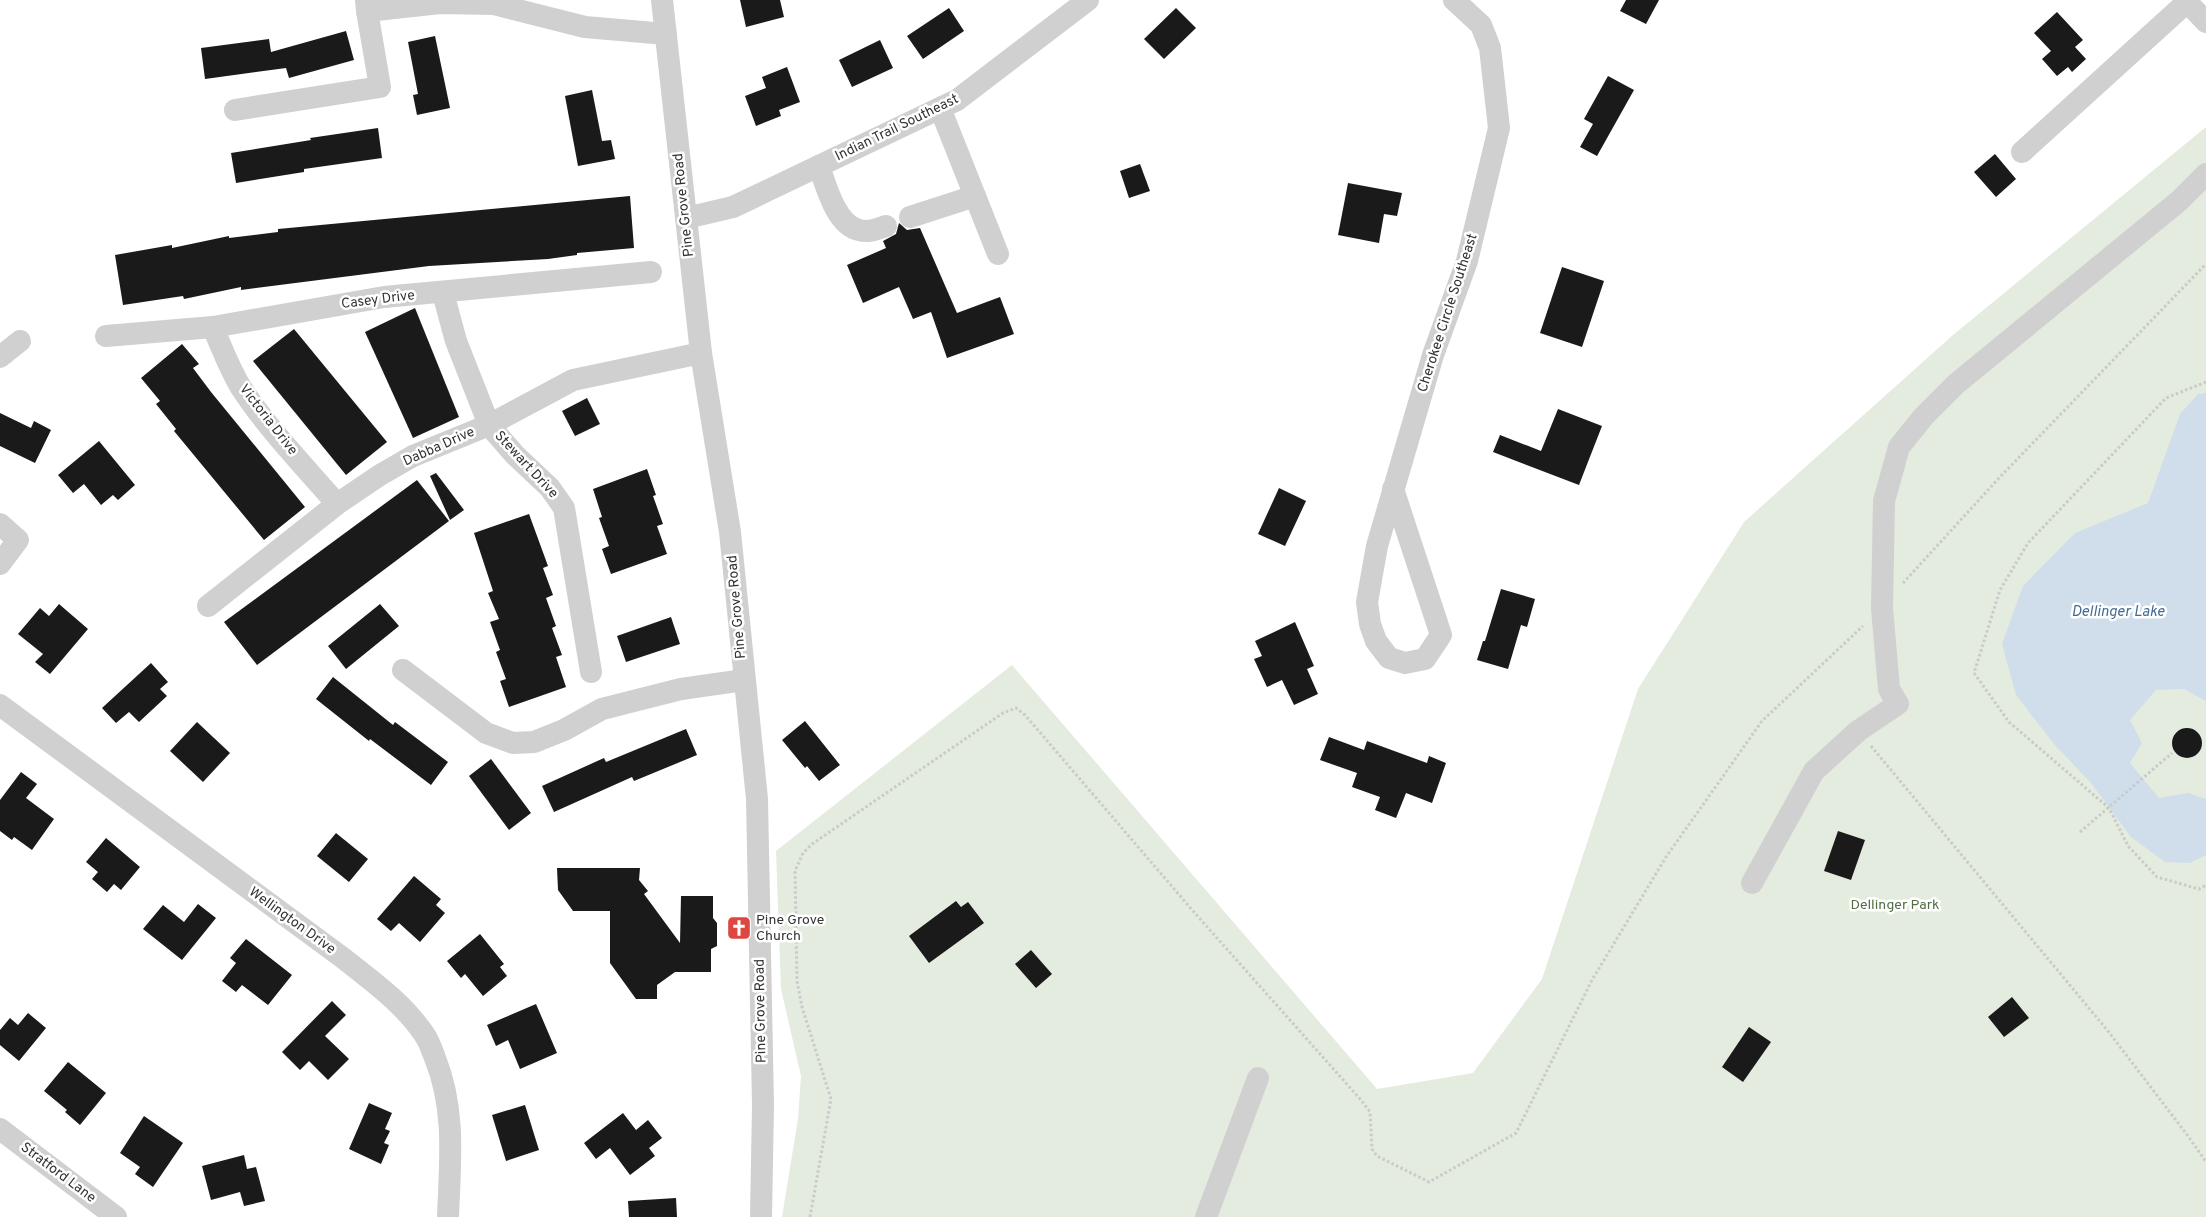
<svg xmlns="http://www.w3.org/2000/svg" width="2206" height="1217" font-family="Overpass,sans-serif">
	<rect width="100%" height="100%" fill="#fff"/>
	<path fill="#e4ebdf" d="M2206 127V1217H782L798 1119 801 1076 781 989 776 851 1012 665 1377 1089 1473 1073 1542 979 1638 689 1744 522 1953 335Z"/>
	<path fill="#d0deec" d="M2206 393V701L2184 689 2156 690 2130 720 2142 743 2130 763 2159 798 2188 793 2206 799V855L2190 863 2165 862 2131 837 2091 783 2054 744 2016 695 2002 644 2023 586 2075 533 2148 503 2180 414 2198 394Z"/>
	<g fill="#1a1a1a">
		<path d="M740 0H780L784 17 746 27Z"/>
		<path d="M1626 0H1659L1646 24 1620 11Z"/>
		<path d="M949 8 964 31 923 59 907 36Z"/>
		<path d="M1176 8 1196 28 1164 59 1144 39Z"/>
		<path d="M2057 12 2083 40 2075 47 2086 59 2072 72 2068 67 2057 76 2042 59 2051 51 2034 33Z"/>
		<path d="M346 31 354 60 289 78 286 68 205 79 201 48 269 39 271 52Z"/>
		<path d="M435 36 450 108 417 115 413 95 418 94 408 42Z"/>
		<path d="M880 40 893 68 852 87 839 60Z"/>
		<path d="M787 67 800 102 779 110 781 116 756 126 745 96 766 88 762 77Z"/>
		<path d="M1608 76 1634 90 1597 156 1580 147 1593 124 1584 119Z"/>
		<path d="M592 90 602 141 611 140 615 159 578 166 565 96Z"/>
		<path d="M378 128 382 158 304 169V172L236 183 231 153 311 140 310 138Z"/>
		<path d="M1995 154 2016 179 1996 197 1974 172Z"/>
		<path d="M1140 164 1150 191 1129 198 1120 171Z"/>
		<path d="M1348 183 1402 193 1397 216 1384 214 1379 243 1338 235Z"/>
		<path d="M630 196 634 248 577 253V255L548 259 429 266 241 290V287L184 299 183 296 123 305 115 255 172 245V248L229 236V238L278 232V229Z"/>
		<path d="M899 223 907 230 920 228 957 313 1000 297 1014 334 947 358 931 312 913 319 899 287 863 303 847 265 886 248 883 241 896 234Z"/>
		<path d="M1562 267 1604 281 1582 347 1540 333Z"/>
		<path d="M415 308 459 417 413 438 365 332Z"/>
		<path d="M294 329 387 442 346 475 253 361Z"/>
		<path d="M182 344 199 364 193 368 211 392 305 507 264 540 174 431 176 429 156 404 160 401 141 378Z"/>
		<path d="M587 398 600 424 575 436 562 411Z"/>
		<path d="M1558 409 1602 426 1579 485 1493 452 1500 435 1541 451Z"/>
		<path d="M0 413 31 428 34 421 51 430 35 463 0 446Z"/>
		<path d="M99 441 135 485 118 500 113 495 101 505 84 484 73 493 58 475Z"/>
		<path d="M647 469 656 495 653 496 663 524 657 526 667 554 611 574 602 549 609 546 599 518 602 517 593 489Z"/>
		<path d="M436 473 464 510 450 520 430 476Z"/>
		<path d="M417 480 449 521 257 665 224 622Z"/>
		<path d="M1279 488 1306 501 1285 546 1258 534Z"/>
		<path d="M529 514 548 566 543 568 553 595 546 598 556 626 552 628 562 655 556 657 566 687 509 707 500 681 506 679 496 652 500 650 490 622 499 619 488 593 493 591 474 533Z"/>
		<path d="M1501 589 1535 599 1527 627 1521 625 1508 669 1477 660 1483 641H1485Z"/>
		<path d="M59 604 88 629 50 674 35 662 43 654 18 634 40 608 49 616Z"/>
		<path d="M380 604 399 626 346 669 328 646Z"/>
		<path d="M671 617 680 644 626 662 617 636Z"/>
		<path d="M1295 622 1314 666 1307 669 1318 694 1294 705 1282 680 1267 687 1254 659 1262 656 1255 641Z"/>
		<path d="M151 663 168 682 160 689 167 696 139 722 129 712 116 723 102 708Z"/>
		<path d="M333 677 393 725 395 722 448 762 431 785 370 739 369 741 316 699Z"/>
		<path d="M805 721 840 765 819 781 807 766 805 768 782 740Z"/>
		<path d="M197 722 230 753 203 782 170 751Z"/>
		<circle cx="2187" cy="743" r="15"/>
		<path d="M686 729 697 755 634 781 632 777 554 812 542 786 604 758 606 762Z"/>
		<path d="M1329 737 1364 750 1367 741 1427 763 1429 756 1446 763 1432 803 1406 793 1396 818 1375 810 1380 797 1352 787 1357 773 1320 760Z"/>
		<path d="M491 759 531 813 509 830 469 776Z"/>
		<path d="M21 772 37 784 26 798 54 819 32 850 14 837 12 840 0 831V800Z"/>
		<path d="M1838 831 1865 840 1851 880 1824 871Z"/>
		<path d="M336 833 368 859 349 882 317 856Z"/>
		<path d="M106 838 140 867 121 890 114 884 107 892 92 879 98 872 86 862Z"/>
		<path d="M557 868H640L639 880 648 891 644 894 680 943 681 896H713V918L717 923V946L711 949V972H675L657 985V999H636L610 963V911H573L558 890Z"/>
		<path d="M414 876 441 899 436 905 445 913 420 942 399 923 391 931 377 919Z"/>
		<path d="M956 901 961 907 968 902 984 923 929 963 909 936Z"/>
		<path d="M198 904 216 918 182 960 143 929 163 905 184 922Z"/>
		<path d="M480 934 504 964 500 967 507 976 483 996 465 974 461 978 447 961Z"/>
		<path d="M246 939 292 975 268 1005 242 985 236 992 222 981 236 963 230 958Z"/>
		<path d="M1031 950 1052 974 1036 988 1015 964Z"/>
		<path d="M2012 997 2029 1018 2004 1037 1988 1017Z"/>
		<path d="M332 1001 346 1015 325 1036 349 1059 328 1080 309 1061 300 1070 282 1052Z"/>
		<path d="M536 1004 557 1053 520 1069 508 1040 496 1046 487 1025Z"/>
		<path d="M28 1013 46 1028 19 1061 0 1045V1030L10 1018 18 1025Z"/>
		<path d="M1749 1027 1771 1042 1743 1082 1722 1067Z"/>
		<path d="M68 1062 106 1093 80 1125 65 1112 67 1110 44 1091Z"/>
		<path d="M369 1103 392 1113 385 1129 390 1131 384 1143 389 1145 381 1164 349 1149Z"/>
		<path d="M525 1105 539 1150 506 1161 492 1115Z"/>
		<path d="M623 1113 636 1130 648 1120 662 1138 649 1148 655 1156 630 1175 610 1148 596 1159 584 1143Z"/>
		<path d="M144 1116 183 1143 153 1187 135 1174 140 1167 120 1153Z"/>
		<path d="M244 1155 247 1169 256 1167 265 1201 244 1206 240 1192 211 1200 202 1166Z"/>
		<path d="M676 1198 677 1217H629L628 1201Z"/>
	</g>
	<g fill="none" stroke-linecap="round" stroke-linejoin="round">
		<g stroke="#cacaca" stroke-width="3" stroke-dasharray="2.5 2.5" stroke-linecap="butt">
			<path d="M2206 382 2166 398 2028 543 2000 590 1974 673 2009 722 2109 808 2128 846 2157 877 2199 889 2206 885"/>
			<path d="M1903 583 2000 477 2206 264"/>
			<path d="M1871 746 2108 1031 2188 1136 2206 1162"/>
			<path d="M2080 832 2172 753"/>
			<path d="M810 1217 831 1099 802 1007 797 981 795 871 803 853 812 844 1003 713 1016 708 1025 715 1193 911 1361 1100 1370 1112 1372 1149 1377 1156 1429 1182 1516 1133 1592 980 1666 857 1762 721 1863 626"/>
		</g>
		<g stroke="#d0d0d0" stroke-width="22">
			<path d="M366 0 367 11 440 3 494 4 585 27 666 34"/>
			<path d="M662 0 701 353 730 532 757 799 763 1105 761 1217"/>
			<path d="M2185 0 2206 22"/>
			<path d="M940 108 998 254"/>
			<path d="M235 110 380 87 367 11"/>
			<path d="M2022 152 2187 2"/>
			<path d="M819 166C826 186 836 225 859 230 869 233 877 229 886 226"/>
			<path d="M910 217 975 196"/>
			<path d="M686 218 733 207 957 100 1088 0"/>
			<path d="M443 293 456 341 489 425 515 455 550 488 564 508 591 672"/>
			<path d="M213 327C221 347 229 367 240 386 267 428 304 466 337 504"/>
			<path d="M106 336 213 327 384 297 651 272"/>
			<path d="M0 357 20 341"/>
			<path d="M1393 489 1441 635 1425 659 1405 663 1389 658 1376 641 1370 624 1367 602 1377 546 1433 355 1467 261 1499 128 1490 48 1481 25 1454 0"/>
			<path d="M0 524 18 540 0 564"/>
			<path d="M208 606 337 504 380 475 413 456 489 425 573 380 701 353"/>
			<path d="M403 670 486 733 513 743 534 742 564 730 602 709 681 689 744 680"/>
			<path d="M0 705 343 958C372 981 403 1003 424 1034 429 1041 432 1050 435 1058 456 1110 450 1162 448 1217"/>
			<path d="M1752 883 1814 771 1858 731 1898 704 1889 689 1882 608 1884 501 1899 447 1924 416 1956 384 2179 201 2206 174"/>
			<path d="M0 1129 116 1217"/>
			<path d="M1206 1217 1258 1078"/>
		</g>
	</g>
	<defs>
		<symbol id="church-square" viewBox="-11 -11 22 22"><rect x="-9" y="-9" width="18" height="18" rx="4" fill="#dd4741" stroke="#fff"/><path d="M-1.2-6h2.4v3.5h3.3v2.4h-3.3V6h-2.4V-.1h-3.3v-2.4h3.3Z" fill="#fff"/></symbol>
	</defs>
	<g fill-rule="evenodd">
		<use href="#church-square" x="725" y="914" width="28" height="28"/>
	</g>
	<g text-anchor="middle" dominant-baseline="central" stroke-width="5" stroke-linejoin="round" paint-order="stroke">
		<g font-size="14" fill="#333" stroke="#fff">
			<text transform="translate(897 128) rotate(-26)">Indian Trail Southeast</text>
			<text transform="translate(684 205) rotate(-96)">Pine Grove Road</text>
			<text transform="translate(378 300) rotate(-7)">Casey Drive</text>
			<text transform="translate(1448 313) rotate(-72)">Cherokee Circle Southeast</text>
			<text transform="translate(268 420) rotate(52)">Victoria Drive</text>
			<text transform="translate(439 447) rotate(-24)">Dabba Drive</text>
			<text transform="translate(526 465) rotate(47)">Stewart Drive</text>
			<text transform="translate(737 607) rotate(-95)">Pine Grove Road</text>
			<text transform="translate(292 921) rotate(36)">Wellington Drive</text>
			<text transform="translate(761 1011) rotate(-91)">Pine Grove Road</text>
			<text transform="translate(58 1173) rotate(37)">Stratford Lane</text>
		</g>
		<g font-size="14" fill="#516d41" stroke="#fff">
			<text x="1895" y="905">Dellinger Park</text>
		</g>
		<g font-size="14" fill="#333" stroke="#fff" text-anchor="start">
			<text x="756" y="920">Pine Grove<tspan x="756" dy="16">Church</tspan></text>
		</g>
		<g font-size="15" font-style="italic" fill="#436b92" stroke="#fff">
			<text x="2118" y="612">Dellinger Lake</text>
		</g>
	</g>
</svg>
